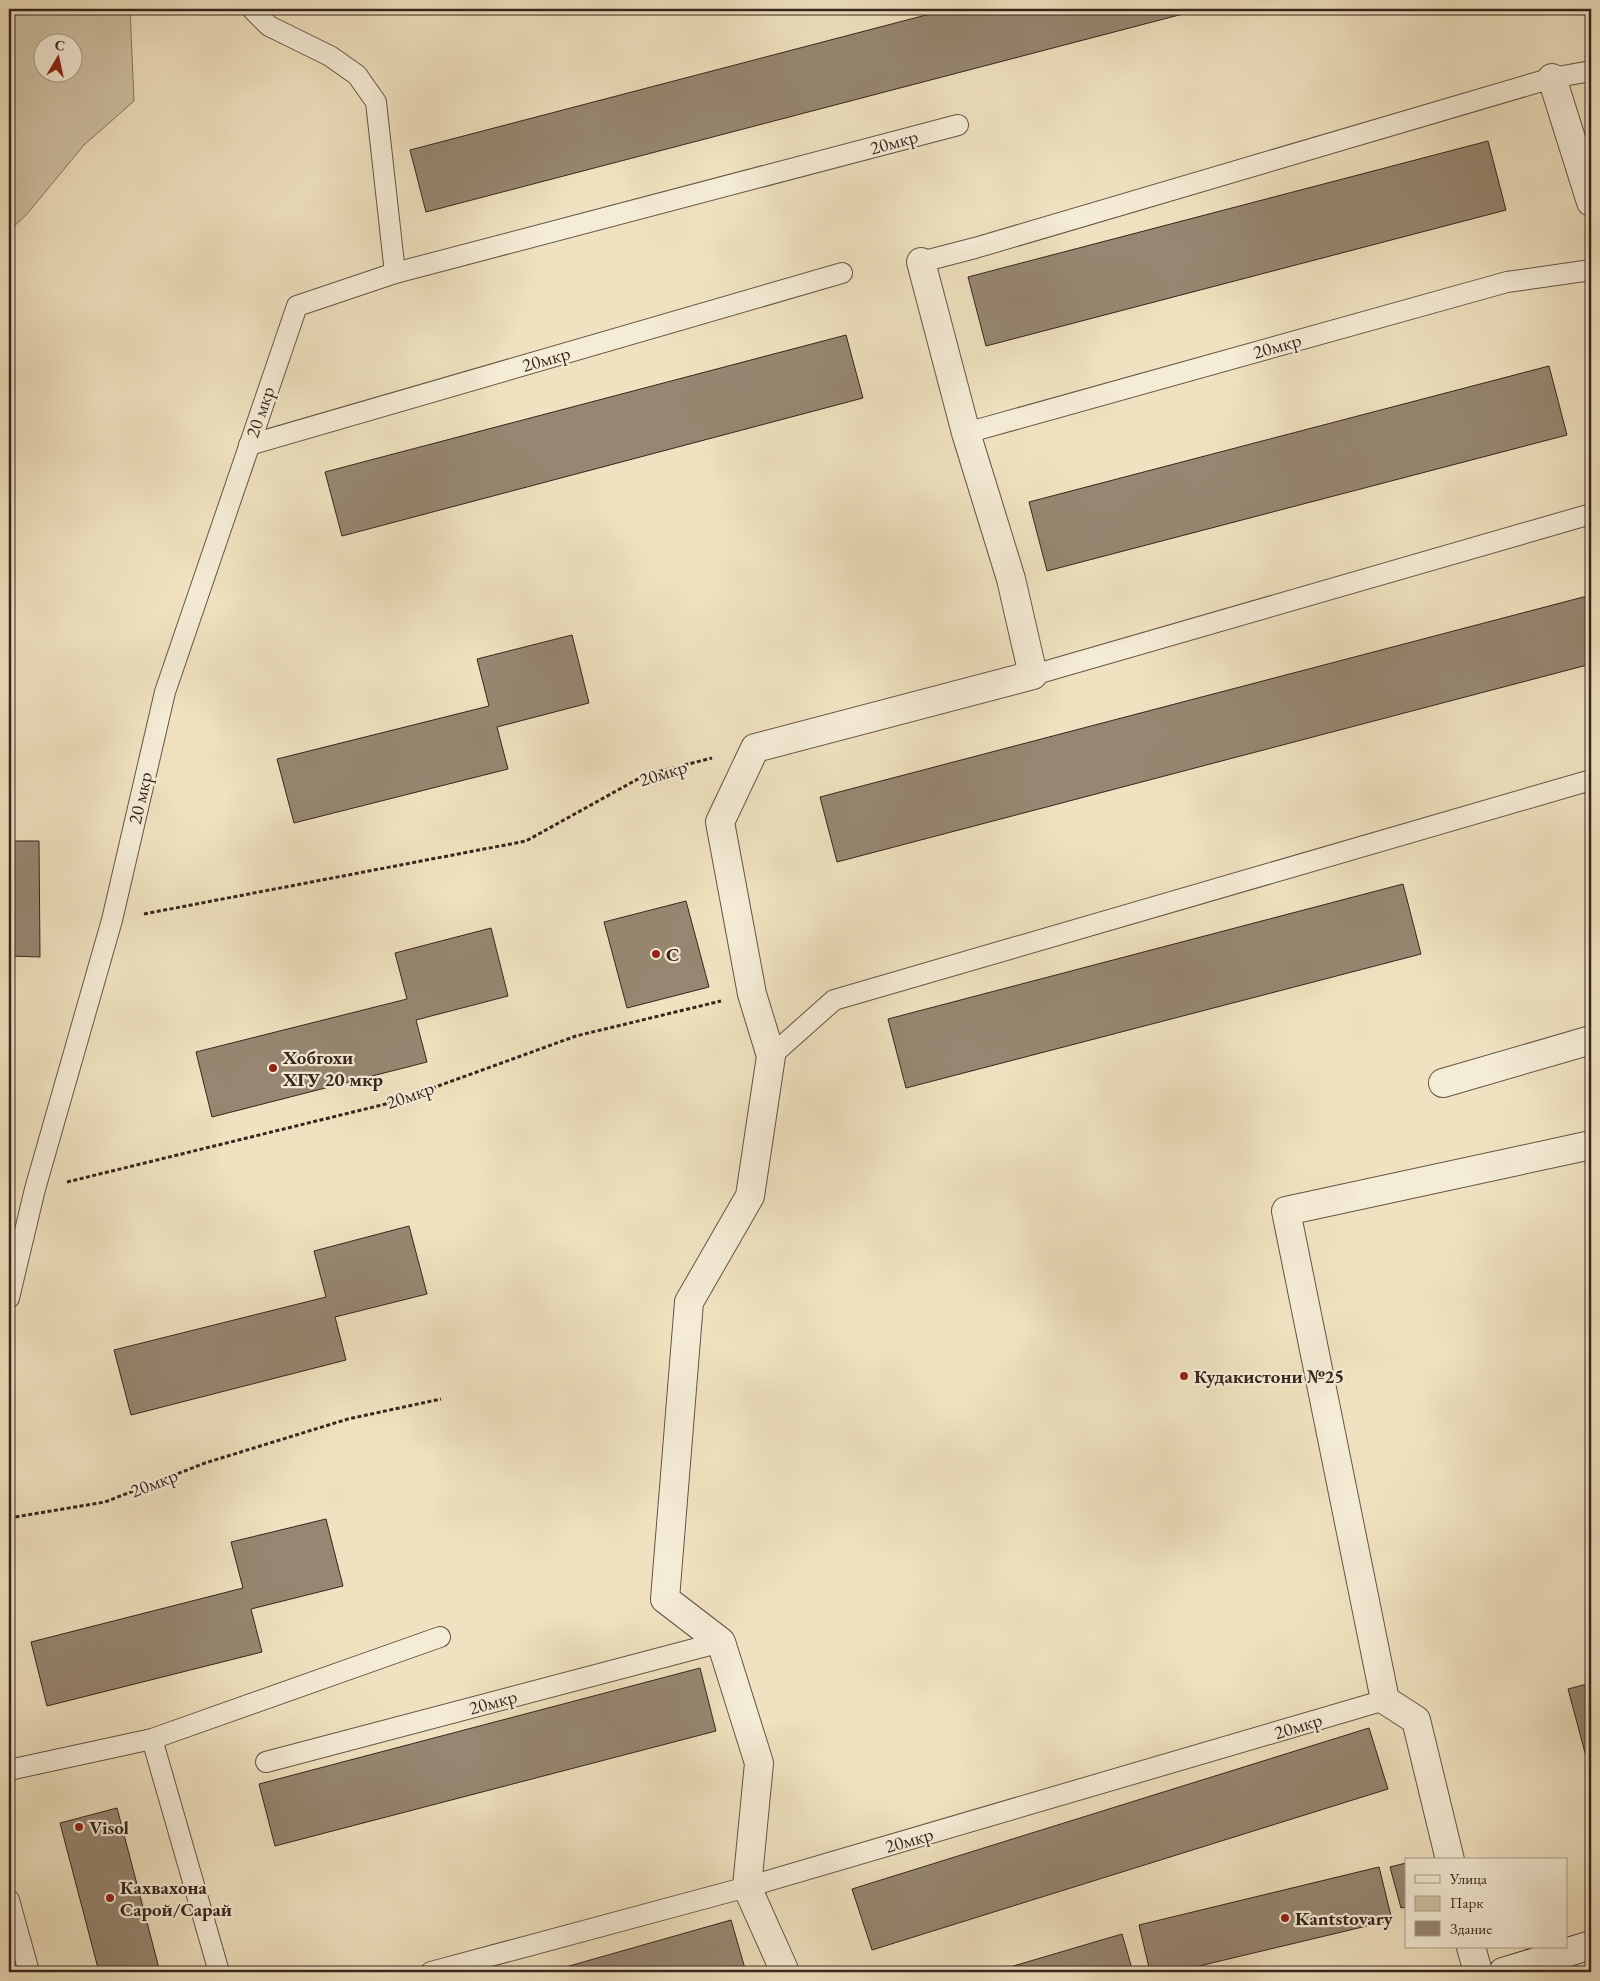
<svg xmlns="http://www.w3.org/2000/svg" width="1600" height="1981" font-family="'EB Garamond',serif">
	<rect width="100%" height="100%" fill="#f0e2c0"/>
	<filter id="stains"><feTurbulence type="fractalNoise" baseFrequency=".004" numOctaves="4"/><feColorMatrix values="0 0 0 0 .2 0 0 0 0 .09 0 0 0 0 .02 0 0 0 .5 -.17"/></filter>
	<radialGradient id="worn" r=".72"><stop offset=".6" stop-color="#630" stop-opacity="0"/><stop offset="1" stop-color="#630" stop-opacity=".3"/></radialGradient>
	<path fill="#d0c2a4" stroke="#837461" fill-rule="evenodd" d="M9 9H130L134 101 84 145 27 214 9 231ZM42 42H72V72H42Z"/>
	<g fill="#978772" stroke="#36251e">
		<path d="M949 9H1202L426 212 410 150Z"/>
		<path d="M1488 141 1506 210 986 346 968 277Z"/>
		<path d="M846 335 863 398 342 536 325 472Z"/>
		<path d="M1549 366 1567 435 1047 571 1029 502Z"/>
		<path d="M1591 595V664L837 862 820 797Z"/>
		<path d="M572 635 589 703 497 727 508 769 294 823 277 759 489 706 477 659Z"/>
		<path d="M9 841H39L40 957 9 956Z"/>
		<path d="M1403 884 1421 954 906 1088 888 1019Z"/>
		<path d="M686 901 709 987 627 1008 604 922Z"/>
		<path d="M491 928 508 996 416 1020 427 1062 212 1117 196 1052 407 999 395 953Z"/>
		<path d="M409 1226 427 1294 335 1317 346 1360 131 1415 114 1350 326 1297 314 1251Z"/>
		<path d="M326 1519 343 1586 251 1609 262 1652 47 1706 31 1642 243 1588 231 1542Z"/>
		<path d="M700 1668 716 1731 275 1846 259 1784Z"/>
		<path d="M1591 1683V1775L1568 1689Z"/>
		<path d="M1369 1728 1388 1789 872 1950 852 1889Z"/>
		<path d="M117 1808 160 1972H99L60 1823Z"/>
		<path d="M1406 1863V1907L1401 1908 1390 1867Z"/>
		<path d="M1379 1867 1392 1920 1174 1972H1150L1139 1925Z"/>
		<path d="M731 1920 746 1972H548Z"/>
		<path d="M1122 1934 1133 1972H993Z"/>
	</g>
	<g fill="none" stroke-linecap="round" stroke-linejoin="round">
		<defs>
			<g id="lane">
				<path d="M252 9 269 26 330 56 357 75 376 102 395 273"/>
				<path d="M921 262 975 248 1552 78 1591 71"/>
				<path d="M966 433 1507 282 1591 270"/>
				<path d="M249 445 842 273"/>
				<path d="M1033 675 1591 514"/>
				<path d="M771 1056 834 1000 1591 780"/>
				<path d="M9 1298 35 1189 112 920 165 692 297 306 395 273 958 125"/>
				<path d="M152 1739 219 1972"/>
				<path d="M266 1762 721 1642"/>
				<path d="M9 1770 152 1739 440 1637"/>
				<path d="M9 1900 29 1972"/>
				<path d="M431 1972 747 1887 1385 1700"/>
			</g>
			<g id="street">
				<path d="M1552 78 1591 202"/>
				<path d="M1443 1083 1591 1040"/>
				<path d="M1450 1860 1416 1720 1385 1700 1286 1211 1591 1145"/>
				<path d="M1471 1947 1478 1972"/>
				<path d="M785 1972 747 1887 759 1763 721 1642 665 1599 689 1302 750 1196 771 1056 752 994 720 822 755 748 1033 675 1011 579 966 433 921 262"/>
			</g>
			<path id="secondary" d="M1503 1972 1591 1945"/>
		</defs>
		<use href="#lane" stroke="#645446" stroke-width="22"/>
		<use href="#street" stroke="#645446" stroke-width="30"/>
		<use href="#secondary" stroke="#36251e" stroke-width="30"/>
		<g stroke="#36251e" stroke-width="3" stroke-dasharray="4 2.5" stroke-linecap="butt">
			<path d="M144 914 526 841 645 775 712 758"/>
			<path d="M67 1182 394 1102 576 1036 721 1001"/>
			<path d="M9 1518 105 1502 205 1463 348 1419 441 1399"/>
		</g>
		<use href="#lane" stroke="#f5ecd6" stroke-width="20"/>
		<use href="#street" stroke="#f5ecd6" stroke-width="28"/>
		<use href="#secondary" stroke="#f5ecd6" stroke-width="28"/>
	</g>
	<g fill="#8f2418" stroke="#f5ecd6" stroke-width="2">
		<circle cx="656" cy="954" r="5"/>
		<circle cx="273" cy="1068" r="5"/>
		<circle cx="1184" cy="1376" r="5"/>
		<circle cx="79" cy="1827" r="5"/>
		<circle cx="110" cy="1898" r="5"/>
		<circle cx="1285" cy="1918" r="5"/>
	</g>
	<g text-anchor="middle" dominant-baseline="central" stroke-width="4.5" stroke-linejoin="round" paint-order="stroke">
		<g font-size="19" fill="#36251e" stroke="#f5ecd6">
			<text transform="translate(894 142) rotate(-15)">20мкр</text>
			<text transform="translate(1277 346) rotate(-16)">20мкр</text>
			<text transform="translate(546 359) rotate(-16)">20мкр</text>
			<text transform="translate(260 412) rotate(-71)">20 мкр</text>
			<text transform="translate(663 773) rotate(-17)">20мкр</text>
			<text transform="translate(140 798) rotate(-77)">20 мкр</text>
			<text transform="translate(410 1095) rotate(-19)">20мкр</text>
			<text transform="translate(154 1483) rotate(-21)">20мкр</text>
			<text transform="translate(493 1702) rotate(-15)">20мкр</text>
			<text transform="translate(1298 1726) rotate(-17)">20мкр</text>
			<text transform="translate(909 1840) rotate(-16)">20мкр</text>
		</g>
		<g font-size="19" font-weight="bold" fill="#36251e" stroke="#f5ecd6" text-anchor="start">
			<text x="666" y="954">С</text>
			<text x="283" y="1057">Хобгохи<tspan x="283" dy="22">ХГУ 20 мкр</tspan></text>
			<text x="1194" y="1376">Кудакистони №25</text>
			<text x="89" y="1827">Visol</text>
			<text x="120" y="1887">Кахвахона<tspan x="120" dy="22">Сарой/Сарай</tspan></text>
			<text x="1295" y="1918">Kantstovary</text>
		</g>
	</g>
	<rect width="1600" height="1981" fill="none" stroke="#f0e2c0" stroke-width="30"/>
	<rect x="10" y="10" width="1580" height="1961" fill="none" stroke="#36251e" stroke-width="2.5"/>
	<rect x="15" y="15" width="1570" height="1951" fill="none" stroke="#36251e"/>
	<rect x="1405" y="1858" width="162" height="90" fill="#f5ecd6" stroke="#a99c8c"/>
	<rect x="1415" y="1875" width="25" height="8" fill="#f5ecd6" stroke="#a99c8c"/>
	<text x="1450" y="1884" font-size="15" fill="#36251e">Улица</text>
	<rect x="1415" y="1896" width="25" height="15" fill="#d0c2a4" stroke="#a99c8c"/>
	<text x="1450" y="1908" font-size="15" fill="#36251e">Парк</text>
	<rect x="1415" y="1921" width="25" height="15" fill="#978772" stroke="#a99c8c"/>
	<text x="1450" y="1934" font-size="15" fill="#36251e">Здание</text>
	<g transform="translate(58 58) rotate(9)"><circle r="24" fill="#f5ecd6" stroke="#a99c8c"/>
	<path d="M0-4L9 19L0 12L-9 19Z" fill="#8f2418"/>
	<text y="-8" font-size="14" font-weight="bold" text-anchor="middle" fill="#36251e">С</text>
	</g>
	<rect width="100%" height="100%" filter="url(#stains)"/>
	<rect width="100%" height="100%" fill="url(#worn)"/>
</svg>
